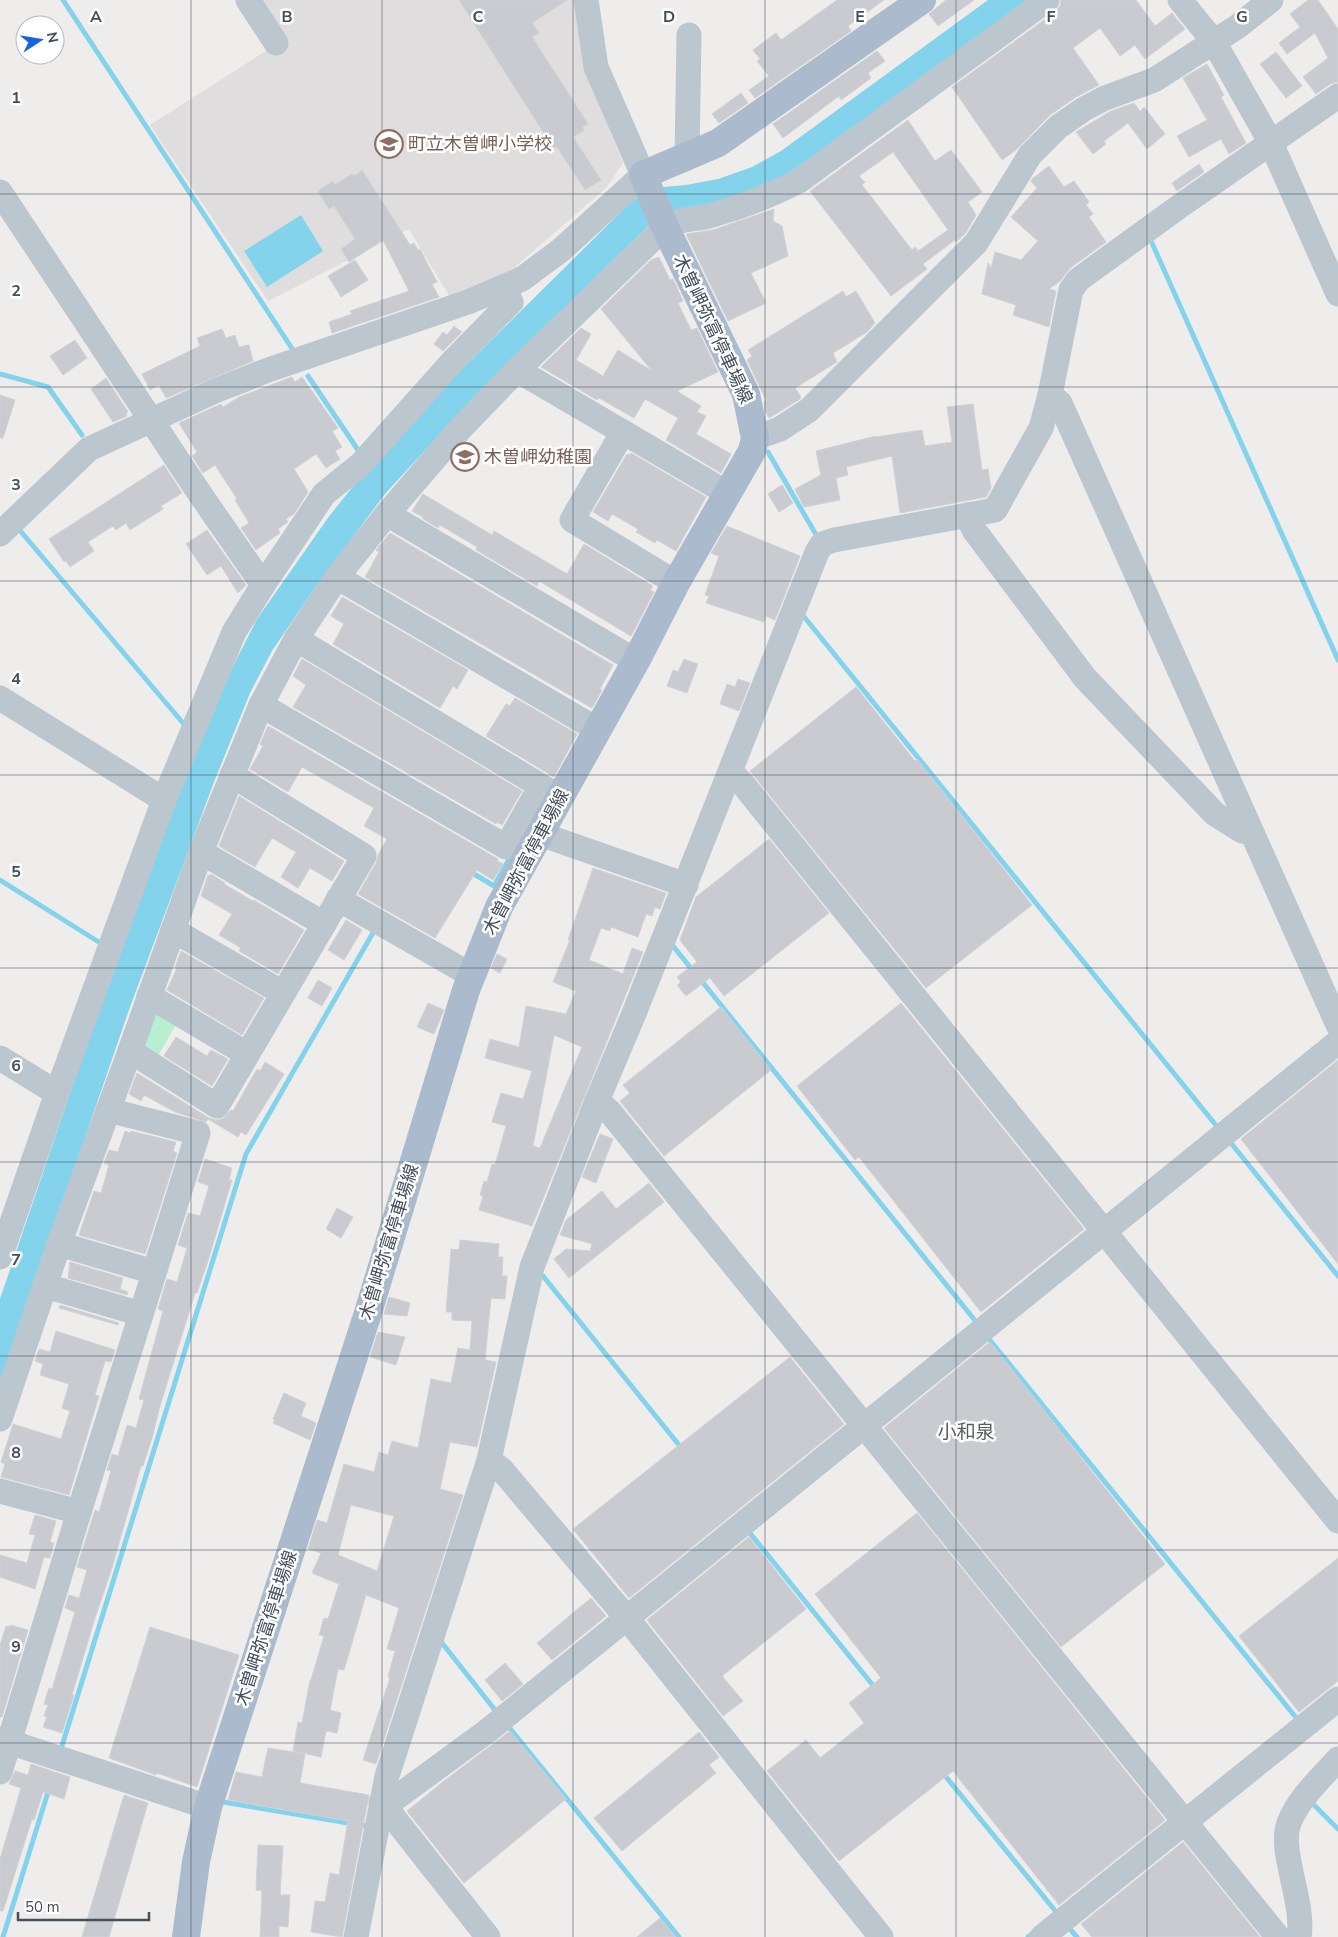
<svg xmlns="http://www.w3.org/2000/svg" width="1338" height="1937" font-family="'Nunito Sans','Noto Sans JP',sans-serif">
	<rect width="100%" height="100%" fill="#efecec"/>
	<path fill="#e0ddde" d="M260 0H577L587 75 623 163 607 187 516 266 518 270 451 299 409 229 268 301 150 125 286 38Z"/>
	<path fill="#b8efd0" d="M151 1009 178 1021 155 1061 140 1052Z"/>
	<g fill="#84d3ed">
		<path d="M988 0H1032L768 188 674 215 647 227 462 410 385 494 312 592 272 651 250 693 214 782 130 1007 0 1384V1299L94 1023 176 799 225 682 257 619 330 515 376 458 430 401 633 200 663 187 686 185 718 179 752 167 781 151Z"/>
		<path d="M301 215 323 251 267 287 244 251Z"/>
	</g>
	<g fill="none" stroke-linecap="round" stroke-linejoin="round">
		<g stroke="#84d3ed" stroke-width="5">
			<path d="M63 0 293 350"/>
			<path d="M1152 243 1338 660"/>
			<path d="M0 374 48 387 82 435"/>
			<path d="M308 376 358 450"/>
			<path d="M768 452 818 538"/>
			<path d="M17 527 183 723"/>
			<path d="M805 618 1219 1129"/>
			<path d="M469 871 494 886 512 854"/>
			<path d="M0 880 102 944"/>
			<path d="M673 946 694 972"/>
			<path d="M700 979 977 1323"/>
			<path d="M1231 1143 1338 1276"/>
			<path d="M543 1276 683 1450"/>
			<path d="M989 1339 1298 1720"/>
			<path d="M749 1532 876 1689"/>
			<path d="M442 1643 495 1710"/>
			<path d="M508 1726 679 1937"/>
			<path d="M61 1749 246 1154 374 931"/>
			<path d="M942 1772 1057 1913"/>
			<path d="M223 1802 366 1826"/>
			<path d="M1313 1804 1338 1829"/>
			<path d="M1068 1927 1077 1937"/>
			<path d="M3 1937 49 1789"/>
			<path d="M1028 1937 1036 1931"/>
		</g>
	</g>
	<g fill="#c9cbd1" stroke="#d0d2d8" fill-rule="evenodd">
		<path d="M459 0H567L532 23 539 33 532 37 588 124 582 127 584 130 573 137 601 180 585 190 557 147 554 149Z"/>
		<path d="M837 0H884L848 26 851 31 755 98 749 90 769 76 757 61 760 59 753 50 776 33 781 40Z"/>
		<path d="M946 0H974L938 26 929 14Z"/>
		<path d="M1061 0H1136L1155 26 1172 13 1185 29 1145 59 1135 45 1120 56 1100 28 1073 48 1099 85 1076 97 1050 115 1016 150 1002 160 952 87 1055 12 1060 6Z"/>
		<path d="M1308 0H1318L1338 29V82L1330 84 1316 94 1303 77 1328 58 1315 33 1287 54 1279 43 1300 27 1290 14Z"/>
		<path d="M877 51 885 61 868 73 871 78 841 100 839 96 783 138 773 124Z"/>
		<path d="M1276 52 1302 86 1286 98 1260 64Z"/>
		<path d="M1207 64 1224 95 1221 97 1246 143 1229 154 1221 139 1189 157 1177 136 1207 120 1183 78Z"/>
		<path d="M741 93 748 103 719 123 712 114Z"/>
		<path d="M1134 103 1140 111 1144 107 1165 134 1147 149 1128 123 1104 141 1106 144 1093 154 1076 132 1111 111Z"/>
		<path d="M908 120 935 161 951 150 982 192 968 202 976 215 965 234 956 242 955 240 923 264 927 269 891 296 810 191ZM893 152 948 230 918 251 915 247 912 250 862 185 865 182 859 176Z"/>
		<path d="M1199 164 1204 172 1177 191 1172 183Z"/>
		<path d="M1049 166 1064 187 1074 181 1089 202 1086 205 1093 214 1089 217 1106 242 1070 268 1060 281 1049 289 1056 291 1049 327 1013 315 1016 305 982 294 988 263 991 268 995 252 1021 260 1038 241 1011 217 1037 188 1031 181 1032 179Z"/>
		<path d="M362 170 410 245 414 243 418 250 420 249 437 282 432 284 439 297 332 333 329 322 352 314 350 311 409 291 383 240 349 262 341 249 355 239 334 206 329 209 318 191 333 181 335 185 352 174 354 176Z"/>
		<path d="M774 209 773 221 782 226 788 256 751 273 766 303 728 321 686 234 713 230Z"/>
		<path d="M659 257 670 280 673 279 683 301 678 303 691 330 697 328 718 372 677 391 701 406 697 412 706 416 696 434 731 454 721 473 666 440 678 418 645 399 634 418 599 398 597 400 541 367 581 328 591 334 576 360 603 376 618 350 652 371 601 309 651 260Z"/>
		<path d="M355 260 368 280 341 297 328 276Z"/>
		<path d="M843 291 846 297 856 291 875 323 867 332 833 353 837 362 795 388 801 397 800 399 769 418 765 411 764 402 766 400 747 360 752 356 748 350Z"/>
		<path d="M454 326 462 332 443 351 434 344 443 332 447 335Z"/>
		<path d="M222 329 226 338 235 335 239 347 249 345 253 361 166 398 159 385 150 390 142 374 200 346 197 338Z"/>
		<path d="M75 340 87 358 63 375 50 356Z"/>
		<path d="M292 377 295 382 302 377 338 428 332 431 342 447 335 451 340 459 326 468 316 454 294 469 308 492 294 514 286 519 288 522 278 529 280 533 256 550 241 528 249 523 235 500 237 499 215 465 203 473 192 456 197 452 179 423 221 404 223 407 239 397Z"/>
		<path d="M106 378 128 412 126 413 127 416 113 422 91 389Z"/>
		<path d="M0 395 15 400 3 438H0Z"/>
		<path d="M973 404 982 470 988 469 991 488 986 497 900 513 892 456 846 467 848 475 836 478 840 500 804 507 795 489 821 475 816 451 876 436V437L922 430 925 446 952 442 947 407Z"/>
		<path d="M631 453 706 497 676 551 657 540 655 543 636 532 638 529 612 514 608 521 593 512 627 454 630 455Z"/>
		<path d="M164 465 182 493 161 506 163 509 130 530 126 523 116 530 113 526 88 542 94 551 70 567 66 561 64 562 49 539Z"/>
		<path d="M782 485 793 503 779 512 768 494Z"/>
		<path d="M423 494 492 535 494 531 567 574 584 544 653 586 650 590 654 592 631 636 539 581 537 586 476 550 477 547 440 525 438 528 422 518 423 517 412 511Z"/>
		<path d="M727 526 800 556 775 620 766 616 764 622 706 603 709 596 705 595 719 556 711 553Z"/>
		<path d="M207 530 246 585 238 593 221 566 207 575 186 544Z"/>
		<path d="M390 533 613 665 600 689 602 690 592 708 365 577 379 552 376 550Z"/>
		<path d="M342 597 468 670 457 689 453 686 440 708 333 644 344 624 331 616Z"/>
		<path d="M302 659 522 791 502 825 497 822 496 824 293 707 306 685 293 676Z"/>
		<path d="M684 659 698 664 687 693 667 686 673 670 678 672Z"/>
		<path d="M738 679 750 683 739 711 720 704 727 684 735 687Z"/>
		<path d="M856 687 915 761 917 759 1032 905 926 988 750 771Z"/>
		<path d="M515 698 577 734 554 777 486 736 506 704 510 706Z"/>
		<path d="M268 726 498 859 497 861 503 864 493 880 477 870 435 938 358 894 376 863 378 855 387 839 364 826 374 808 302 767 288 792 250 769 263 746 260 744Z"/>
		<path d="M239 796 344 861 332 881 310 868 298 888 281 877 296 852 272 838 255 867 219 846Z"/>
		<path d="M769 839 829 913 724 996 710 978 686 996 677 985 681 982 677 977 697 962 680 940 696 897Z"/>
		<path d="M593 868 666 893 660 909 655 907 652 916 646 914 638 937 611 927 610 931 601 928 589 960 623 974 632 948 643 952 532 1226 479 1210 483 1196 480 1195 484 1181 487 1182 492 1164 495 1165 506 1126 492 1122 501 1093 523 1099 532 1071 485 1058 490 1039 519 1047 526 1006 566 1014 576 991 553 982 570 940H568ZM554 1035 582 1047 540 1148 533 1146Z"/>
		<path d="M211 874 225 883 224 884 253 901 254 900 304 930 278 974 239 951 241 948 219 935 232 914 201 896 208 875 210 876Z"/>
		<path d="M346 920 362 930 344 960 328 950Z"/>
		<path d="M181 951 264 998 242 1035 167 990 177 968 175 967Z"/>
		<path d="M497 954 507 959 500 973 491 968Z"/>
		<path d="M318 980 332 988 322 1006 308 998Z"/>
		<path d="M428 1003 444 1010 434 1034 417 1027Z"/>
		<path d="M901 1003 1084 1229 981 1312 859 1157 855 1160 797 1086Z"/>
		<path d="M721 1007 771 1070 664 1156 620 1101 630 1093 623 1085Z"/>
		<path d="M176 1037 207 1056 211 1050 228 1059 212 1086 164 1056Z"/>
		<path d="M1338 1060V1264L1241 1139Z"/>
		<path d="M265 1062 284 1074 246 1135 241 1132 238 1137 208 1119 206 1122 175 1112 144 1095 141 1101 129 1094 137 1073 209 1118 217 1120 224 1118 231 1110 233 1111 257 1069 260 1071Z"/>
		<path d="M125 1131 130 1133 131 1131 176 1142 173 1151 177 1153 145 1254 79 1235 94 1191 101 1193 109 1165 104 1163 109 1150 118 1152Z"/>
		<path d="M600 1134 613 1139 596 1183 582 1177Z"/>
		<path d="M205 1159 232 1168 229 1180H232L207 1264 197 1293H195L160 1406 152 1438 143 1466H141L112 1568 95 1618 72 1695H74L62 1733 43 1727 47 1717 44 1716 48 1705 44 1704 49 1688 52 1689 75 1612 65 1608 69 1595 79 1598 87 1570 77 1567 95 1510 99 1512 111 1471 107 1470 112 1454 118 1456 127 1425 136 1428 144 1400 139 1399 163 1311 158 1309 167 1279 177 1282 187 1248 178 1245 188 1213 200 1216 209 1186 198 1182Z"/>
		<path d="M649 1183 664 1202 569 1278 554 1259 566 1249 590 1251 592 1244 560 1235 566 1220 602 1191 616 1209Z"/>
		<path d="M337 1208 353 1217 341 1238 326 1229Z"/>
		<path d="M460 1240 499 1244 498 1257H503L502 1276H507L505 1299 491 1298 485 1360 496 1362 477 1447 450 1442 440 1489 463 1495 376 1764 363 1760 390 1678 388 1677 395 1651 387 1649 399 1608 366 1595 344 1670 338 1669 330 1710 341 1713 337 1733 326 1731 321 1757 293 1751 298 1722 302 1723 310 1680H311L324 1636 319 1635 324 1618 328 1619 339 1584 312 1573 321 1553 308 1549 317 1520 327 1523 344 1464 374 1472 379 1452 388 1455 392 1441 418 1448 431 1379 451 1383 458 1348 470 1350 472 1321 452 1320V1312H446L451 1249 459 1250ZM351 1505 394 1516 377 1571 338 1555Z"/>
		<path d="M70 1262 123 1278 120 1289 128 1292 127 1295 68 1278Z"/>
		<path d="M389 1297 410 1303 407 1316 384 1314Z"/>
		<path d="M60 1305 119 1323 118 1325 59 1308Z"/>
		<path d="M56 1331 115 1350 111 1362 105 1361 95 1395 99 1396 69 1495 1 1477 5 1464 1 1462 13 1424 61 1439 70 1411 62 1408 69 1384 40 1375 43 1364 35 1361 39 1349 50 1352Z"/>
		<path d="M378 1332 405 1337 396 1365 370 1357Z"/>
		<path d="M990 1342 1165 1564 1061 1647 884 1428Z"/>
		<path d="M790 1357 844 1424 629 1598 573 1529Z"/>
		<path d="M284 1393 306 1403 301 1416 316 1423 310 1440 273 1423 275 1420 273 1419Z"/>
		<path d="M917 1513 1165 1820 1059 1905 953 1771 839 1861 767 1771 806 1740 820 1758 864 1723 849 1703 881 1678 815 1594Z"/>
		<path d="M35 1515 56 1521 50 1542 54 1543 50 1558 44 1557 35 1589 0 1577V1555L27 1563 35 1535 29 1534Z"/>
		<path d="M749 1537 806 1609 722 1676 743 1701 723 1716 647 1620Z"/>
		<path d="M1338 1558V1681L1299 1712 1239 1636Z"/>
		<path d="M591 1598 606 1616 552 1660 537 1643Z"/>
		<path d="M10 1625 28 1630 2 1717H0V1645L6 1626 10 1627Z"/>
		<path d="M150 1627 239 1655 197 1787 157 1773 156 1775 109 1758Z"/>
		<path d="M505 1663 523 1684 502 1701 485 1680Z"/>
		<path d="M510 1731 566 1799 464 1883 407 1811 444 1781Z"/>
		<path d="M699 1732 719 1757 709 1765 716 1773 622 1851 594 1818Z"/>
		<path d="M268 1748 305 1754 300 1783 369 1795 342 1937 311 1932 315 1901 325 1902 330 1873 339 1875 348 1821 228 1800 236 1772 262 1777Z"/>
		<path d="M31 1764 70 1777 64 1799 43 1792 34 1820 32 1819 3 1911H0V1859L21 1788 9 1784 15 1771 28 1775Z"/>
		<path d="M124 1795 148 1803 109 1937H82Z"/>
		<path d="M1183 1842 1260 1937H1092L1081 1924Z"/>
		<path d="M258 1845 283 1846 280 1895H290L288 1927 279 1926V1937H260L262 1891 256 1890Z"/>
		<path d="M660 1918 676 1937H637Z"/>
	</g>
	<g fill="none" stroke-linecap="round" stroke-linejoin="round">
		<g stroke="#bcc6cf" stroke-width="25">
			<path d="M248 0 276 43"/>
			<path d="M1180 0 1214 42 1271 143 1338 294"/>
			<path d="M687 157 689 35"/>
			<path d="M0 192 200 494 263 585"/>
			<path d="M517 370 727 493"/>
			<path d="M1050 395 1060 403 1338 1025"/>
			<path d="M623 432 572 520 676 583"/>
			<path d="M755 438 780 429 809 410 976 243 1030 155 1058 127 1084 109 1105 98 1154 80 1237 27 1271 0"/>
			<path d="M387 514 636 661"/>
			<path d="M967 515 974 530 1085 678 1215 814 1242 831 1251 832"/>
			<path d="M0 534 89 449 215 391 268 370 468 302 522 279 561 250 643 175 596 67 586 0"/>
			<path d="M337 577 598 730"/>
			<path d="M296 639 556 795"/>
			<path d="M0 698 164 800"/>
			<path d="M261 705 506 847 541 786"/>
			<path d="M731 772 742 783 1338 1521"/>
			<path d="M520 827 686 885"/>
			<path d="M201 852 324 924"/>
			<path d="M338 899 471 975"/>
			<path d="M173 930 283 993"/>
			<path d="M149 996 247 1054"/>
			<path d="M130 1051 217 1106 364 856 232 775"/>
			<path d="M0 1058 57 1093"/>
			<path d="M597 1101 610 1112 1278 1937"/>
			<path d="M59 1244 154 1272"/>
			<path d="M0 1257 57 1093 164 800 234 632 263 585 324 494 361 464 453 361 511 302 504 287"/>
			<path d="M46 1286 141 1314"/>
			<path d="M0 1419 59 1244 130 1051 201 852 261 705 296 639 337 577 387 514 460 429 517 370 665 227C680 218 693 220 709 216 741 207 770 196 799 181L1047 0"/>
			<path d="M489 1460 502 1470 626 1617 881 1937"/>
			<path d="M0 1491 79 1512"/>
			<path d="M0 1739 208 1807"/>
			<path d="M0 1772 79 1512 198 1133 108 1110"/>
			<path d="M381 1803 386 1804 393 1800 486 1732 1338 1042"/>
			<path d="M386 1804 394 1818 488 1937"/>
			<path d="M356 1937 387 1776 489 1460 532 1267 597 1101 633 1016 817 552 822 544 834 540 995 510 1041 428 1050 395 1071 290 1078 280 1180 206 1338 96"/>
			<path d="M1042 1937 1338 1699"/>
			<path d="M1299 1937C1305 1902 1278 1850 1289 1823 1298 1799 1321 1778 1338 1759"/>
		</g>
		<path stroke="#abbacc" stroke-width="28" d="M186 1937 196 1862 208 1807 367 1316 466 990 499 907 636 661 676 583 752 451 755 438 746 394 665 227 643 175 718 143 922 0"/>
	</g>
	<path fill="none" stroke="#444f5a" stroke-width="1" stroke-opacity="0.55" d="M191 0V1937M382 0V1937M573 0V1937M765 0V1937M956 0V1937M1147 0V1937M0 194H1338M0 387H1338M0 581H1338M0 775H1338M0 968H1338M0 1162H1338M0 1356H1338M0 1550H1338M0 1743H1338"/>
	<defs>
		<symbol id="school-ring" viewBox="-11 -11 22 22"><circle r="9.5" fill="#fff" stroke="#8d6e63" stroke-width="1.5"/><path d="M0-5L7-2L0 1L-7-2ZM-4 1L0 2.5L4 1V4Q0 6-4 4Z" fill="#8d6e63"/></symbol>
	</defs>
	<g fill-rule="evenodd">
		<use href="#school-ring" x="373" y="128" width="32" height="32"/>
		<use href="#school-ring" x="449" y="441" width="32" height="32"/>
	</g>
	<g text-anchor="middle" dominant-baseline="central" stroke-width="5" stroke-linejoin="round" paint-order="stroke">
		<g font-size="18" fill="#785e54" stroke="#fff" text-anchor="start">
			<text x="408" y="144">町立木曽岬小学校</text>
			<text x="484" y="457">木曽岬幼稚園</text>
		</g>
		<g font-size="18" fill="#444f5a" stroke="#fff">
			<text transform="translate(713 329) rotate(65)">木曽岬弥富停車場線</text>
			<text transform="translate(526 862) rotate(-62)">木曽岬弥富停車場線</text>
			<text transform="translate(389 1242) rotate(-73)">木曽岬弥富停車場線</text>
			<text transform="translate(266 1628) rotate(-72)">木曽岬弥富停車場線</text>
		</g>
		<g font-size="19" fill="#595c61" stroke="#fff">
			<text x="966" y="1432">小和泉</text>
		</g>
	</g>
	<g font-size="16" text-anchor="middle" font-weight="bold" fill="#444f5a" stroke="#fff" stroke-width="5" stroke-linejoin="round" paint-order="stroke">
		<text x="96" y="22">A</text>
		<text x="287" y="22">B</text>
		<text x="478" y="22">C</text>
		<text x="669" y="22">D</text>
		<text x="860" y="22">E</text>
		<text x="1051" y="22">F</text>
		<text x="1242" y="22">G</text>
		<text x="16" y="103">1</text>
		<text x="16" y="296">2</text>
		<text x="16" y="490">3</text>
		<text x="16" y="684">4</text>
		<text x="16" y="877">5</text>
		<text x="16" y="1071">6</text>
		<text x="16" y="1265">7</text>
		<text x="16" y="1458">8</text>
		<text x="16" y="1652">9</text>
	</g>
	<g transform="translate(40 40) rotate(78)"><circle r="24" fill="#ffffff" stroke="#b4b9bd"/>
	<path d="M0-4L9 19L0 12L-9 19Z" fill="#1465e1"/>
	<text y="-8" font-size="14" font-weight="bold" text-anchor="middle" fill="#444f5a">N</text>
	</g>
	<path d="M18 1912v8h131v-8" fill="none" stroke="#444f5a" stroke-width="2.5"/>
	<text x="25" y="1912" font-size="15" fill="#444f5a" stroke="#ffffff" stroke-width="4" paint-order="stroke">50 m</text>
</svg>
